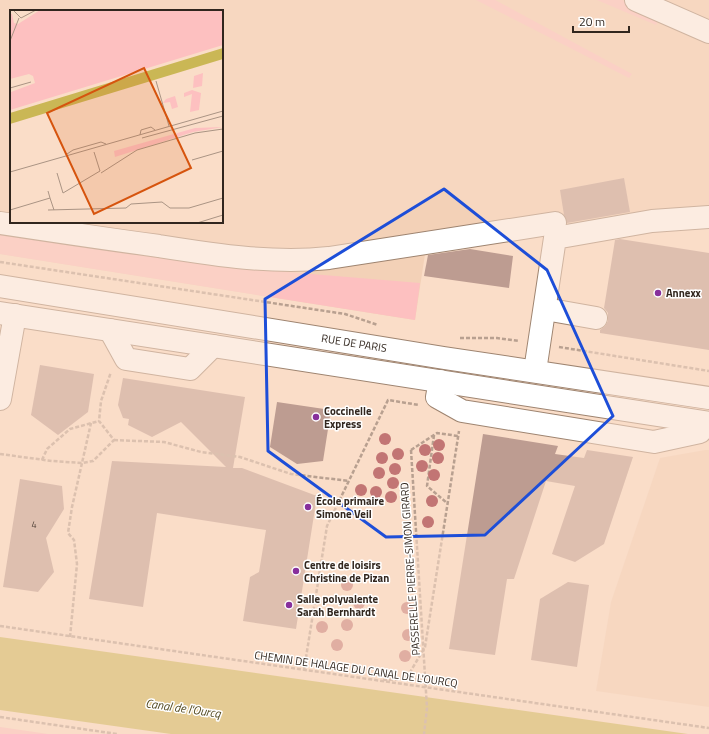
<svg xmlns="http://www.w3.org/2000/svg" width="709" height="734" font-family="'Titillium Web',sans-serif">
	<rect width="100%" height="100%" fill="#faddc8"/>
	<g fill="#f3d1b7" fill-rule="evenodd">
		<path d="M0 0H709V209L425 254 415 320 0 254ZM11 11H222V222H11Z"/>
		<path d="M705 450H709V707L596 691 611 602 660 458Z"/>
	</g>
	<g fill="#fdc0c0">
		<path d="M476 0H495L632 74 629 78Z"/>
		<path d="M597 0H622L660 16 656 25Z"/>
		<path d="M0 231 287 272 420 283 415 320 0 254Z"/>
		<path d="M0 727 48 734H0Z"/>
	</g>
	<path fill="#cab755" d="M0 637 688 734H171L0 710Z"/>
	<g fill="#bd9c91">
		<path d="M624 178 630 212 567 223 564 215 560 190Z"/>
		<path d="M620 239 709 253V350L600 333V330L605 326 608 321V313L604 308 615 240Z"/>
		<path d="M470 249 513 256 509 288 424 276 428 255Z"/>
		<path d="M40 365 94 374 88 412 58 435 31 415Z"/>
		<path d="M123 378 245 397 233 468H242L317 496 296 629 243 621 250 577 259 572 266 530 157 513 143 607 89 599 112 461 226 467 181 422 152 437 128 425 129 419 123 418 118 405Z"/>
		<path d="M277 402 331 410 323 461 297 464 270 447Z"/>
		<path d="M483 434 558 446 555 454 584 458 587 450 633 457 604 544 575 562 552 554 575 486 546 481 514 579H507L495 655 449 649Z"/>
		<path d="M20 479 62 486 64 509 46 538 54 572 38 592 3 587Z"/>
		<path d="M568 582 589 585 577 667 531 660 540 599Z"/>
	</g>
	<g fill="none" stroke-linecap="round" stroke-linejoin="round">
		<defs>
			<g id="minor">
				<path d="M636 0 709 32"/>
				<path d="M0 223C53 231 106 239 159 246 216 255 272 264 329 258L555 223"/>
				<path d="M545 309 596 318"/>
				<path d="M110 330 126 359 190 369 213 346"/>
				<path d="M535 371 555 238 652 221 709 217"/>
				<path d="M440 381 437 397 462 411 654 442 700 432"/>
				<path d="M0 399 15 315"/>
			</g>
			<g id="major">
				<path d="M0 286 444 358 709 398"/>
				<path d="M0 313 709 423"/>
			</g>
		</defs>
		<use href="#minor" stroke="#9e8470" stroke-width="24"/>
		<use href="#major" stroke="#9e8470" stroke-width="24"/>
		<g stroke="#b8a090" stroke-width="2.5" stroke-dasharray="4 2" stroke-linecap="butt">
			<path d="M0 262 345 314 378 325"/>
			<path d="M460 338H497L519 341"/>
			<path d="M559 347 709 371"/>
			<path d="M434 435 427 486 447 503"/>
			<path d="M114 440 164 442 201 452 240 457 291 474 349 481"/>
			<path d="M411 450 437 433 458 436"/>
			<path d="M0 454 52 461 82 463 91 423"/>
			<path d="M42 460 47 449 70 429 99 421"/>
			<path d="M0 626 709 728"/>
			<path d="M70 637 77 564 74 540 68 533 72 507 82 463 93 461 114 440 99 421 101 401 111 372"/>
			<path d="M304 670 327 526 388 400 419 405"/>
			<path d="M406 679 426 680"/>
			<path d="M383 680 406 679 425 647 459 431"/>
			<path d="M0 717 117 734"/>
		</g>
		<use href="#minor" stroke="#fff" stroke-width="22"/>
		<use href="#major" stroke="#fff" stroke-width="22"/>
		<path stroke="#b8a090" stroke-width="2.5" stroke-dasharray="4 2" stroke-linecap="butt" d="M411 450 427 708 424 734"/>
	</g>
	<g fill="#c27574">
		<circle cx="385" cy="439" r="6"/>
		<circle cx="439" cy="445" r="6"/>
		<circle cx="425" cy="450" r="6"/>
		<circle cx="398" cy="454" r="6"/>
		<circle cx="382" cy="458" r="6"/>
		<circle cx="438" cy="458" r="6"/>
		<circle cx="422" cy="466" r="6"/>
		<circle cx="395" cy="469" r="6"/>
		<circle cx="379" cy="473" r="6"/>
		<circle cx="434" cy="475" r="6"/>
		<circle cx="393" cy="483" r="6"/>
		<circle cx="361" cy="490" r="6"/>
		<circle cx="376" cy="492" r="6"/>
		<circle cx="391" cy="497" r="6"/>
		<circle cx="432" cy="501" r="6"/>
		<circle cx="428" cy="522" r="6"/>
		<circle cx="347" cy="585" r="6"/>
		<circle cx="359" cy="603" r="6"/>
		<circle cx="407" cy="608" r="6"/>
		<circle cx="347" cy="625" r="6"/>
		<circle cx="322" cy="627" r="6"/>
		<circle cx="408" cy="635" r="6"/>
		<circle cx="337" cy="645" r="6"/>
		<circle cx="405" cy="656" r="6"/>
	</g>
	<path d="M0 0H709V734H0ZM444 189 547 270 613 416 485 535 386 537 268 451 265 299Z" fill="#faddc8" fill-opacity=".55" fill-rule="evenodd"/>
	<path fill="none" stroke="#1d4ed8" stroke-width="3" stroke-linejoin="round" d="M444 189 547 270 613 416 485 535 386 537 268 451 265 299Z"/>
	<g fill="#872f9c" stroke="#fff" stroke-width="1.5">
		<circle cx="658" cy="293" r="4"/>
		<circle cx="316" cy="417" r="4"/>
		<circle cx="308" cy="507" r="4"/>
		<circle cx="296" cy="571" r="4"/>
		<circle cx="289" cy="605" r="4"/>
	</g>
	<g text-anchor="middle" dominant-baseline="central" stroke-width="3" stroke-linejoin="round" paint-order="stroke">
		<g font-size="9" fill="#54443b">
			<text x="34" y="524">4</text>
		</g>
		<g font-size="11" font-weight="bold" fill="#31261e" stroke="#fff" text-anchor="start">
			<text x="666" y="293">Annexx</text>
			<text x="324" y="411">Coccinelle<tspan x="324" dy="13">Express</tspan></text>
			<text x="316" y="501">École primaire<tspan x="316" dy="13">Simone Veil</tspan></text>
			<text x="304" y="565">Centre de loisirs<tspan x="304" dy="13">Christine de Pizan</tspan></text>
			<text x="297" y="599">Salle polyvalente<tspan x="297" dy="13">Sarah Bernhardt</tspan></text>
		</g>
		<g font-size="11" fill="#31261e" stroke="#fff">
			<text transform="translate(354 343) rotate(9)">RUE DE PARIS</text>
			<text transform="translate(410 569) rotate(-94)">PASSERELLE PIERRE-SIMON GIRARD</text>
			<text transform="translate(356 669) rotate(8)">CHEMIN DE HALAGE DU CANAL DE L'OURCQ</text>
		</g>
		<g font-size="12" font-style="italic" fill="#544b22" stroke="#fff">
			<text transform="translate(183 708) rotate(8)">Canal de l'Ourcq</text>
		</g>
	</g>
	<g transform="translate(10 10)">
		<rect width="213" height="213" fill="#faddc8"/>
		<path d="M30 0H213V35L0 100 1 82 25 73 23 66 19 64 0 69V4H2L4 13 8 14ZM193 63 192 76 183 78 184 66ZM182 80 191 83 189 100 180 102 182 84 174 87V83ZM165 86 168 97 162 99 160 92 153 93 156 89ZM213 117 183 122 105 147 104 141 185 118Z" fill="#fdc0c0"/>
		<path d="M213 38V49L0 114V103Z" fill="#cab755"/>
		<path fill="none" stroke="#aa9484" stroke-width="1" d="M3 0 11 8 26 0M0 31 9 8M146 71 159 116M0 78 21 72M130 125 131 120 141 117 145 120M132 128 213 106M57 144 63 140 91 132 96 134M182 150 213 141M0 162 213 101M47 163 53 183 90 161 84 142M91 163 127 140 185 123 213 119M40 188 44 200M0 200 40 188 38 181M38 200 116 198 121 194 152 192 160 198H179L213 188M187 213 213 205"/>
		<path fill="#d6540e" fill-opacity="0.15" stroke="#d6540e" stroke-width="2" d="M134 58 181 158 84 204 37 103Z"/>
		<rect width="213" height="213" fill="none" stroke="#31261e" stroke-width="2"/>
	</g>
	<path d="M573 26v6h56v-6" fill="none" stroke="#31261e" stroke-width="2"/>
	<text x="579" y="26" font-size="12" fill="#31261e" stroke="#ffffff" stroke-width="3" paint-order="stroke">20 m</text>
</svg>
